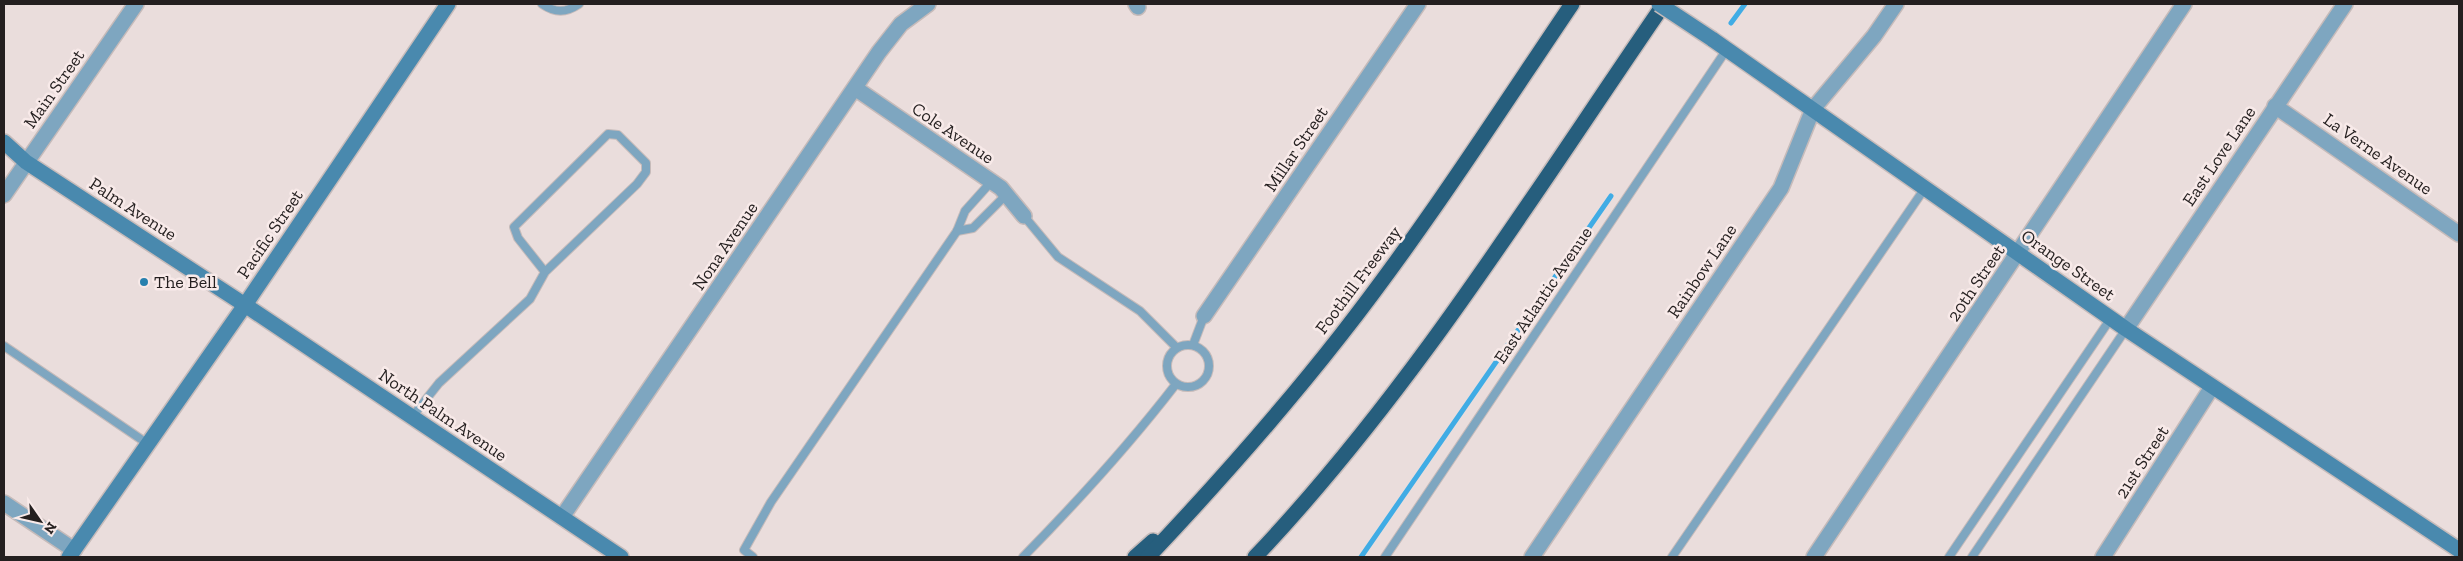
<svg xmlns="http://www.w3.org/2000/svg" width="2463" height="561" font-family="'Zilla Slab',serif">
	<rect width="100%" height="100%" fill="#eadddc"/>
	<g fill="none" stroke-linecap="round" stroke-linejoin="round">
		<g stroke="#40ace5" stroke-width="5">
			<path d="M1731 23 1745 4"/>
			<path d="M1361 557 1611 196"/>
		</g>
		<defs>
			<g id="lane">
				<path d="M542 4C555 13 566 13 579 4"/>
				<path d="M1024 216 1058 257 1140 311 1177 348"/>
				<path d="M957 231 973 228 1006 195"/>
				<circle cx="1188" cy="366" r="21"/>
				<path d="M1193 345 1204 316"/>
				<path d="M4 346 148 444"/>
				<path d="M412 417 439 383 530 299 545 272 637 184 646 172V163L618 135 608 134 514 227 518 238 545 272"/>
				<path d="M753 557 744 550 771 502 957 231 965 211 991 182"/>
				<path d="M1023 557C1077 502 1129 445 1176 384"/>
				<path d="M1385 557 1727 49"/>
				<path d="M1672 557 1925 188"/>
				<path d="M1949 557 2111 318"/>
				<path d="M1972 557 2126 329"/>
			</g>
			<g id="street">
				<path d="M1136 4 1138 7"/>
				<path d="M855 88 1001 188 1024 216"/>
				<path d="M2275 106 2459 234"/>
				<path d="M4 195 136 4"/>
				<path d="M1204 316 1418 4"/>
				<path d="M2126 329 2345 4"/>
				<path d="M4 503 74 550"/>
				<path d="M562 517 879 52 901 24 928 4"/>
				<path d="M1532 557 1781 188 1813 109 1874 36 1896 4"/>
				<path d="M1814 557 2184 4"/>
				<path d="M2103 557 2212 387"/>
			</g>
			<g id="secondary">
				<path d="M1712 39 2126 329 2459 550"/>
				<path d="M4 142 26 162 245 305 621 557"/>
				<path d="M69 557 245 305 448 4"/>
			</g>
			<g id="highway">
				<path d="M1135 557 1153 541"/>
				<path d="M1148 557C1215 486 1280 413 1341 335 1424 229 1497 115 1572 4"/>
				<path d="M1255 557C1413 390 1534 193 1664 4"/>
			</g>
		</defs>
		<use href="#lane" stroke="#c6bbba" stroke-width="10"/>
		<use href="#street" stroke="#c6bbba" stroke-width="18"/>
		<use href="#secondary" stroke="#c6bbba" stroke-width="18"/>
		<use href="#highway" stroke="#c6bbba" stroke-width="18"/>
		<use href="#lane" stroke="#7ea6c0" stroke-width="8"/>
		<use href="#street" stroke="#7ea6c0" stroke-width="15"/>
		<use href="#secondary" stroke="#4989ae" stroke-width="15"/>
		<use href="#highway" stroke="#265e7d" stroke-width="15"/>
		<defs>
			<path id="secondary-bridge" d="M1659 4 1712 39"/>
		</defs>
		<use href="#secondary-bridge" stroke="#c6bbba" stroke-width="18" stroke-linecap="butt"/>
		<use href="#secondary-bridge" stroke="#4989ae" stroke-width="15"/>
	</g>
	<circle fill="#2780ae" stroke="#f8eae9" stroke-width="2" cx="144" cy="282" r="5"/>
	<g text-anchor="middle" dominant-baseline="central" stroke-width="5" stroke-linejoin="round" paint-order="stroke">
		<g font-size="18" fill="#241f1f" stroke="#f8eae9">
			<text transform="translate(54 89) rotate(-55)">Main Street</text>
			<text transform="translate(953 133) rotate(34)">Cole Avenue</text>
			<text transform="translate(1296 149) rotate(-56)">Millar Street</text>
			<text transform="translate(2378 154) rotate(35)">La Verne Avenue</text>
			<text transform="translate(2219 156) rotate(-56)">East Love Lane</text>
			<text transform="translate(133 209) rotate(33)">Palm Avenue</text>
			<text transform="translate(270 234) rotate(-56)">Pacific Street</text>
			<text transform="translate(725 246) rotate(-56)">Nona Avenue</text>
			<text transform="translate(2068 265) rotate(35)">Orange Street</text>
			<text transform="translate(1702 271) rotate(-56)">Rainbow Lane</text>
			<text transform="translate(1358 280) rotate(-53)">Foothill Freeway</text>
			<text transform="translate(1976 283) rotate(-56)">20th Street</text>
			<text transform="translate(1543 295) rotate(-56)">East Atlantic Avenue</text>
			<text transform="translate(443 415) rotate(34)">North Palm Avenue</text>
			<text transform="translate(2142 462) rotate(-57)">21st Street</text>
		</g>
		<g font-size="18" fill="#241f1f" stroke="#f8eae9" text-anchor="start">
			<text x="154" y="282">The Bell</text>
		</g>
	</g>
	<rect width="2463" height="561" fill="none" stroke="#241f1f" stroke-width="10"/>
	<g transform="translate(40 521) rotate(124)" stroke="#f8eae9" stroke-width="4" paint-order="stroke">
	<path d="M0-4L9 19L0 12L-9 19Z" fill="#241f1f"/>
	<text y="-8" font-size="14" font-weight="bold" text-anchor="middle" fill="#241f1f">N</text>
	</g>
</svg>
